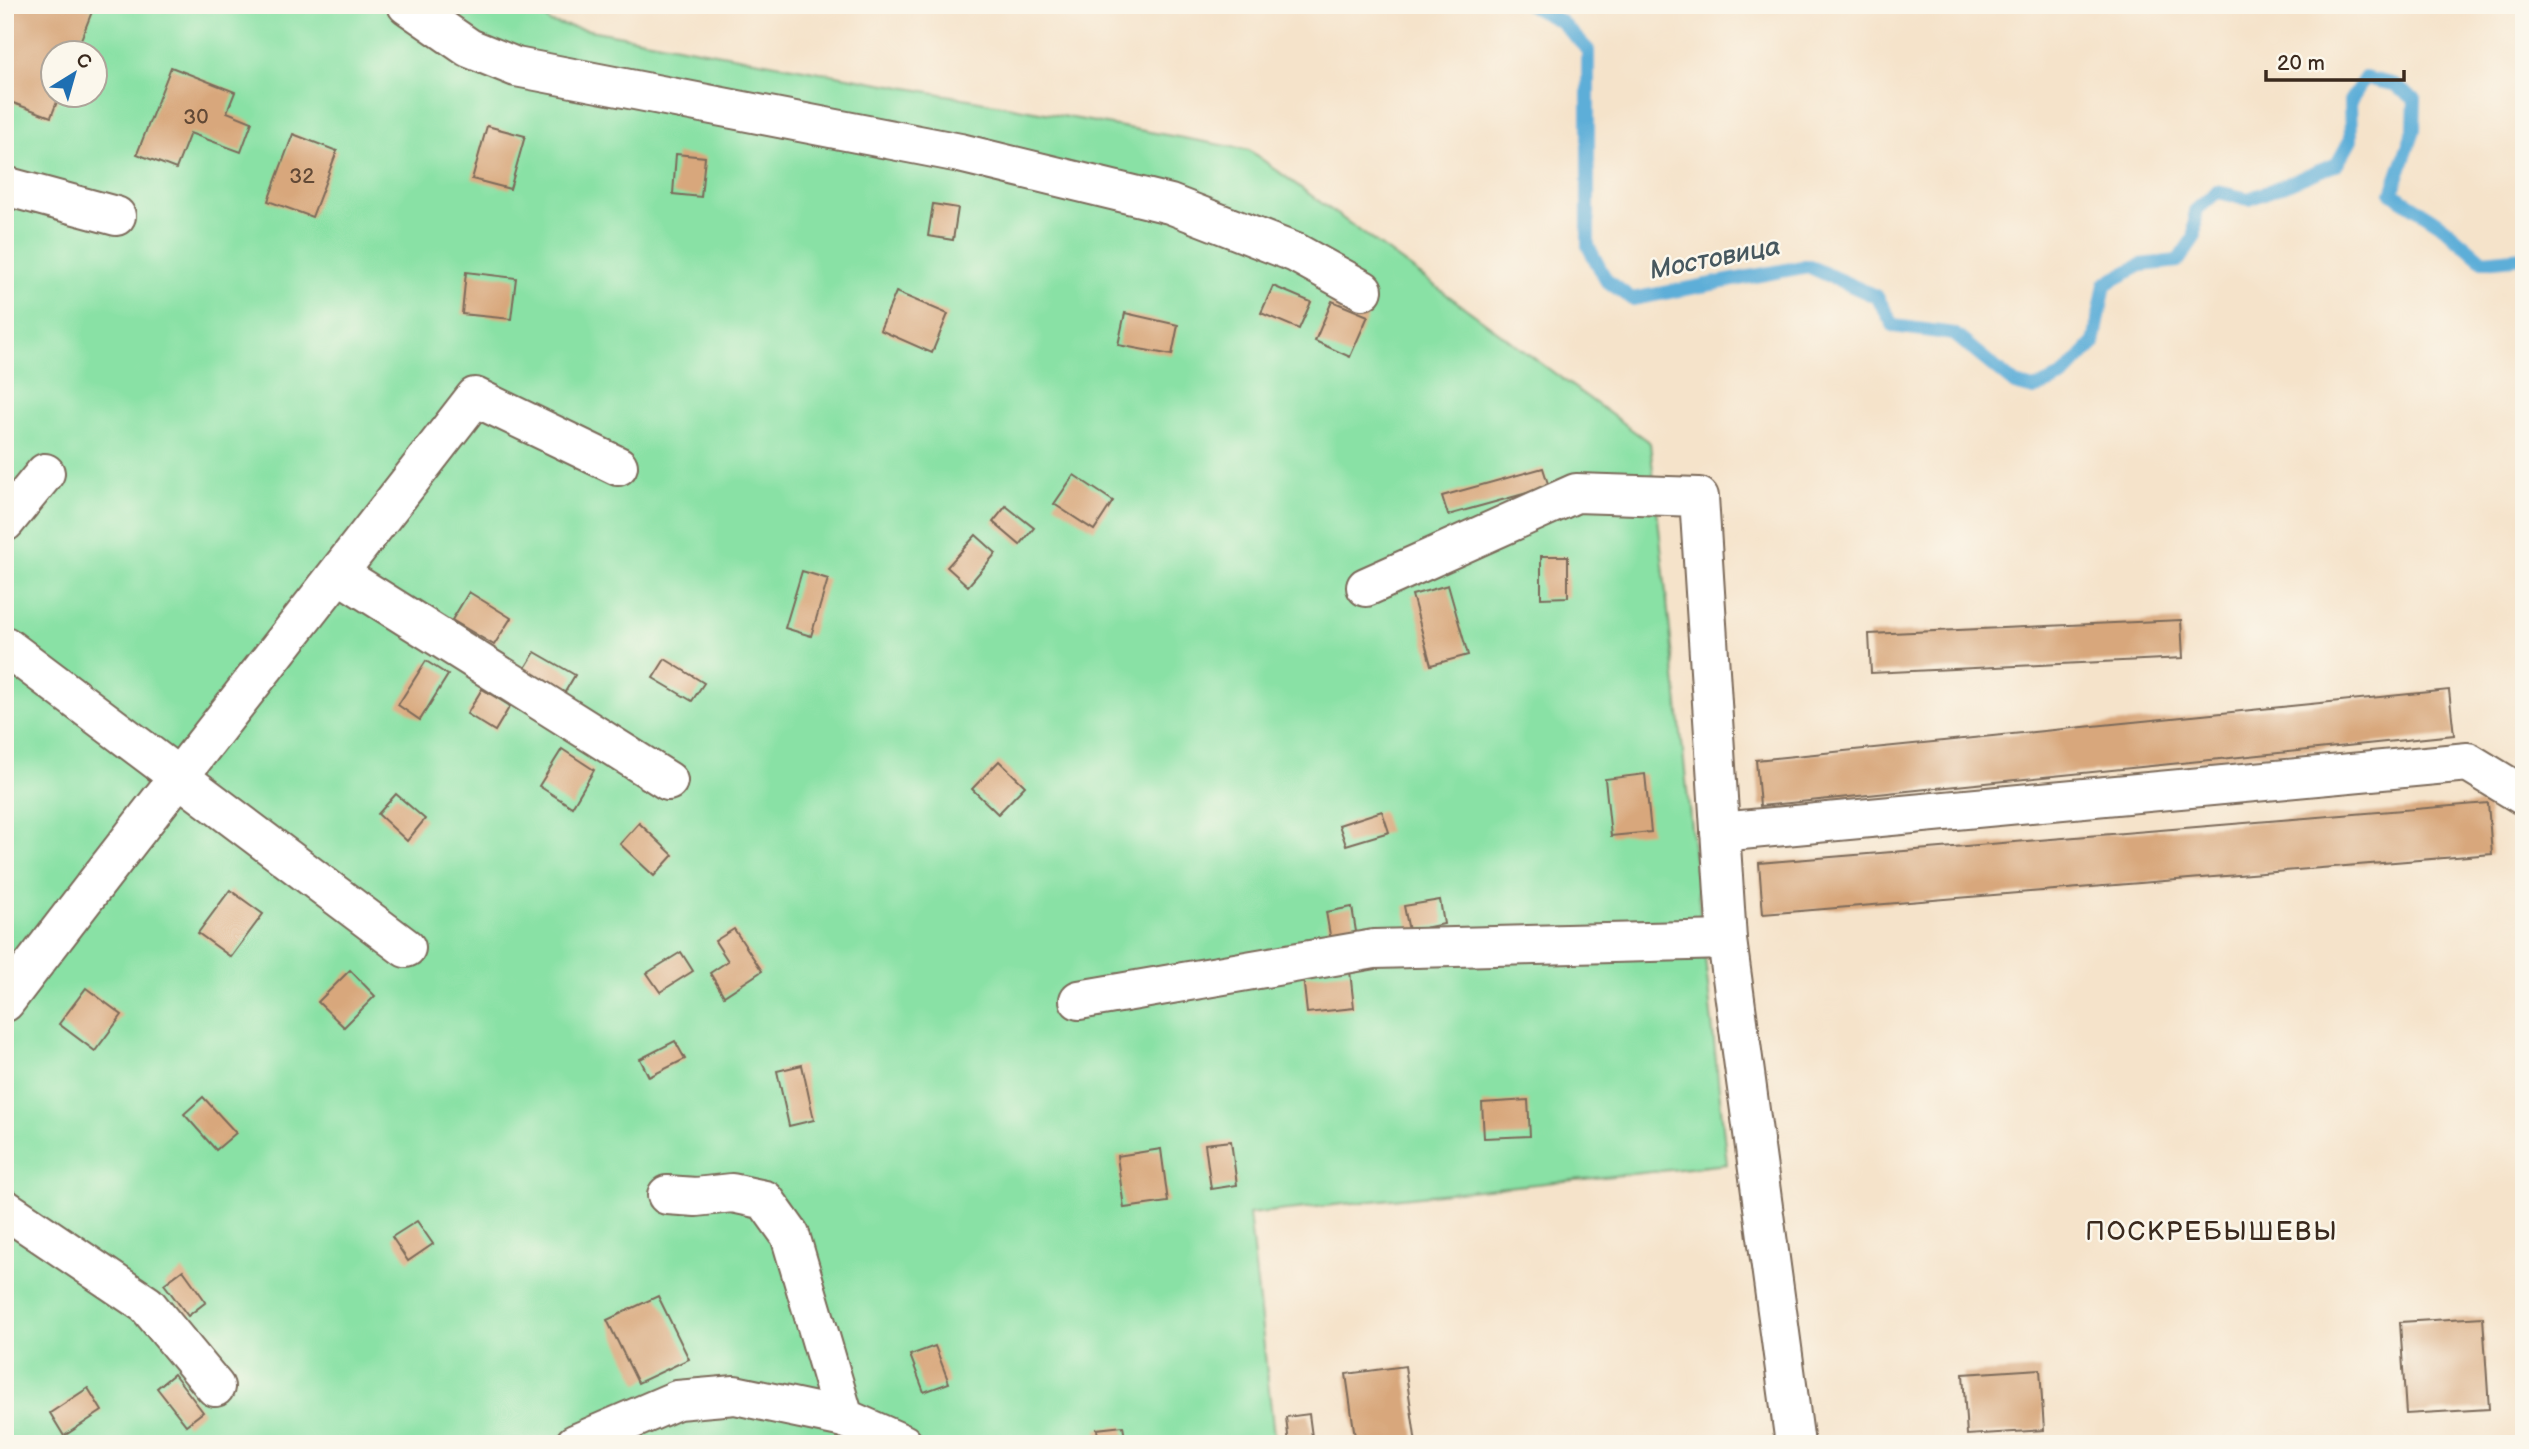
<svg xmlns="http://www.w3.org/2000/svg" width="2529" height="1449" font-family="'Balsamiq Sans',sans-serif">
	<rect width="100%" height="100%" fill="#fbf7ec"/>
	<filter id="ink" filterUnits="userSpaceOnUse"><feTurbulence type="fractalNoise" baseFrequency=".0143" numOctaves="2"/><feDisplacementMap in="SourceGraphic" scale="14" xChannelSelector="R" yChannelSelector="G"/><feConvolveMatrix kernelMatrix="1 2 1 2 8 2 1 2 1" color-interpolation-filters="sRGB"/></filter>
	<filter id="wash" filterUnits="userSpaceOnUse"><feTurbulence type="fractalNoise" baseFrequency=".00686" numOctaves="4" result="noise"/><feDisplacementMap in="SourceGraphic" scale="28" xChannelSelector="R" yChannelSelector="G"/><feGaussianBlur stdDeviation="1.57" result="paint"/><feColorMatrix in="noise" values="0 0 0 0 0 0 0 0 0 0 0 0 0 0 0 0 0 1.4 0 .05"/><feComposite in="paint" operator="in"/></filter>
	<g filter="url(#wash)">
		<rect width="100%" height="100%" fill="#f5e3ca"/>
		<path fill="#89e1a5" stroke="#628662" stroke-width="2" fill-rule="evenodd" d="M5 5H533L551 23 1249 150 1650 443 1727 1164 1249 1214 1275 1444H5ZM52 52H94V94H52Z"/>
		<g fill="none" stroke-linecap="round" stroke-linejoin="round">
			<path stroke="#5daed8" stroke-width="14" d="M1529 5 1560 21 1588 50V246L1606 280 1632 299 1808 266 1877 297 1894 326 1954 334 2015 384 2034 389 2062 377 2094 343 2105 284 2141 265 2178 261 2195 236V211L2217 192 2249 199 2337 164 2351 139 2350 101 2365 78 2392 84 2415 99 2414 130 2392 193 2439 223 2483 261 2524 257"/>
		</g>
		<g id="blocks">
			<g fill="#d8a77c">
				<path d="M5 5H83L93 9 76 52H52V94H60L51 117 5 100Z"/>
				<path d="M171 67 235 92 227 112 252 122 241 152 190 133 176 169 137 154Z"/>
				<path d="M487 126 525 136 510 189 472 179Z"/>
				<path d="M293 134 337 151 312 217 268 201Z"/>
				<path d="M676 154 705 157 701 197 673 194Z"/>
				<path d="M933 204 958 208 953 240 928 236Z"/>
				<path d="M466 272 516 278 511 319 462 314Z"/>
				<path d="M1273 286 1311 302 1299 329 1261 313Z"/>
				<path d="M896 292 948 314 932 353 880 330Z"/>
				<path d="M1332 301 1368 316 1350 357 1315 341Z"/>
				<path d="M1125 313 1178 325 1172 355 1118 345Z"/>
				<path d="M1543 468 1549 487 1448 515 1442 496Z"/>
				<path d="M1074 475 1113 501 1094 530 1054 504Z"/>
				<path d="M1006 506 1034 528 1020 545 993 522Z"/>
				<path d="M976 535 996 553 968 586 947 567Z"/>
				<path d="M1541 556H1568V597L1541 598Z"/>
				<path d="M802 571 828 579 811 636 785 628Z"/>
				<path d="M1448 585 1468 655 1431 665 1412 595Z"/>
				<path d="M469 592 511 618 494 645 452 620Z"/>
				<path d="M2181 620 2183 658 1871 673 1869 634Z"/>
				<path d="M535 652 575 675 562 697 522 673Z"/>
				<path d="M665 659 704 683 692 701 653 678Z"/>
				<path d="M426 661 448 675 420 720 398 705Z"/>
				<path d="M482 689 510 706 495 731 467 714Z"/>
				<path d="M2449 690 2454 735 1760 806 1756 760Z"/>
				<path d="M562 749 594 770 572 807 539 786Z"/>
				<path d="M999 761 1025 786 998 814 972 789Z"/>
				<path d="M1645 774 1651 832 1611 836 1605 779Z"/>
				<path d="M396 794 425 819 407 841 378 814Z"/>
				<path d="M2488 803 2492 854 1763 914 1759 863Z"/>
				<path d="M1382 811 1389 832 1346 845 1339 825Z"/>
				<path d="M639 823 673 855 654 876 620 844Z"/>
				<path d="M230 890 263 914 231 957 198 933Z"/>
				<path d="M1440 900 1444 924 1409 931 1404 906Z"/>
				<path d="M1352 907 1357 938 1331 941 1326 912Z"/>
				<path d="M734 929 762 971 724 996 710 973 728 961 715 941Z"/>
				<path d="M681 952 693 971 660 992 647 973Z"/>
				<path d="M350 970 375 996 344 1027 318 1002Z"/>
				<path d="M1350 971 1354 1008 1307 1013 1303 976Z"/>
				<path d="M86 988 122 1015 95 1051 59 1024Z"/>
				<path d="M675 1041 685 1059 649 1077 640 1059Z"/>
				<path d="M802 1065 814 1120 789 1126 777 1071Z"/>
				<path d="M203 1097 236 1133 216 1150 184 1114Z"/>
				<path d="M1528 1100 1530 1136 1484 1138 1482 1103Z"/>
				<path d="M1231 1141 1237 1185 1211 1189 1205 1144Z"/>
				<path d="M1161 1149 1168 1202 1124 1208 1117 1156Z"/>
				<path d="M417 1221 433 1244 408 1261 392 1237Z"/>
				<path d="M183 1270 206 1302 188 1316 164 1284Z"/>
				<path d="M658 1296 689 1359 638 1383 607 1320Z"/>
				<path d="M2483 1317 2489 1409 2406 1414 2400 1322Z"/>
				<path d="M935 1346 949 1383 924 1392 910 1355Z"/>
				<path d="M1405 1366 1416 1444H1356L1346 1374Z"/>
				<path d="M2040 1369 2044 1430 1967 1435 1963 1374Z"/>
				<path d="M174 1374 203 1412 186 1425 157 1388Z"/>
				<path d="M88 1388 102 1411 64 1436 50 1413Z"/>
				<path d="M1309 1414 1313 1444H1289L1286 1417Z"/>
				<path d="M1123 1426 1126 1444H1099L1097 1429Z"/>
			</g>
		</g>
	</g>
	<g filter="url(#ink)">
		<use href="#blocks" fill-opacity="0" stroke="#7c6b5a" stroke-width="2"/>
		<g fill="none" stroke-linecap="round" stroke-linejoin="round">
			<defs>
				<g id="minor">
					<path d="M407 5 469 48 516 67 960 153 1170 204 1296 253 1363 290"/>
					<path d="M5 186 116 216"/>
					<path d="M5 522 45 473"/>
					<path d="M339 574 668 781"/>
					<path d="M1366 587 1576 493 1699 497 1727 940 1795 1444"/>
					<path d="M5 646 406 948"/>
					<path d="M1720 832 2468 762 2524 796"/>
					<path d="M1079 1000 1374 949 1727 940"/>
					<path d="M5 1002C160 798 319 599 475 397L618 466"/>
					<path d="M667 1195 696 1197 732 1193 765 1200 790 1235 844 1418 903 1444"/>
					<path d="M5 1209 147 1305 215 1387"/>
					<path d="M575 1444 677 1400 735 1395 844 1418"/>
				</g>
			</defs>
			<use href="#minor" stroke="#7c6b5a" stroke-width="42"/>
			<use href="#minor" stroke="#fff" stroke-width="38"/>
		</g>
	</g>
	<g text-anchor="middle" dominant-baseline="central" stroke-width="5" stroke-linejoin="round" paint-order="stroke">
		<g font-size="21" fill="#624936">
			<text x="196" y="117">30</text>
			<text x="302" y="176">32</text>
		</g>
		<g font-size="26" font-style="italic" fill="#47585f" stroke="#fbf7ec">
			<text transform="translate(1715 259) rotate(-11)">Мостовица</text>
		</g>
		<g font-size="26" letter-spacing="2" fill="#3b2a1e" stroke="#fbf7ec">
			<text x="2212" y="1232">ПОСКРЕБЫШЕВЫ</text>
		</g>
	</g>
	<rect width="2529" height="1449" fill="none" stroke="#fbf7ec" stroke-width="28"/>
	<g transform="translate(74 74) rotate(37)"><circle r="33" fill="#fbf7ec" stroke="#aea59a" stroke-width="2"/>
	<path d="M0-5L12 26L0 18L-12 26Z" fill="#1f6fb2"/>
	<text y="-10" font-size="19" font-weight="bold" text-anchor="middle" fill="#3b2a1e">С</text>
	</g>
	<path d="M2266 70v10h138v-10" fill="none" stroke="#3b2a1e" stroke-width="3.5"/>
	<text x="2277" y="70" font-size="21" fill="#3b2a1e" stroke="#fbf7ec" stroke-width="5" paint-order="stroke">20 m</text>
</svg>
